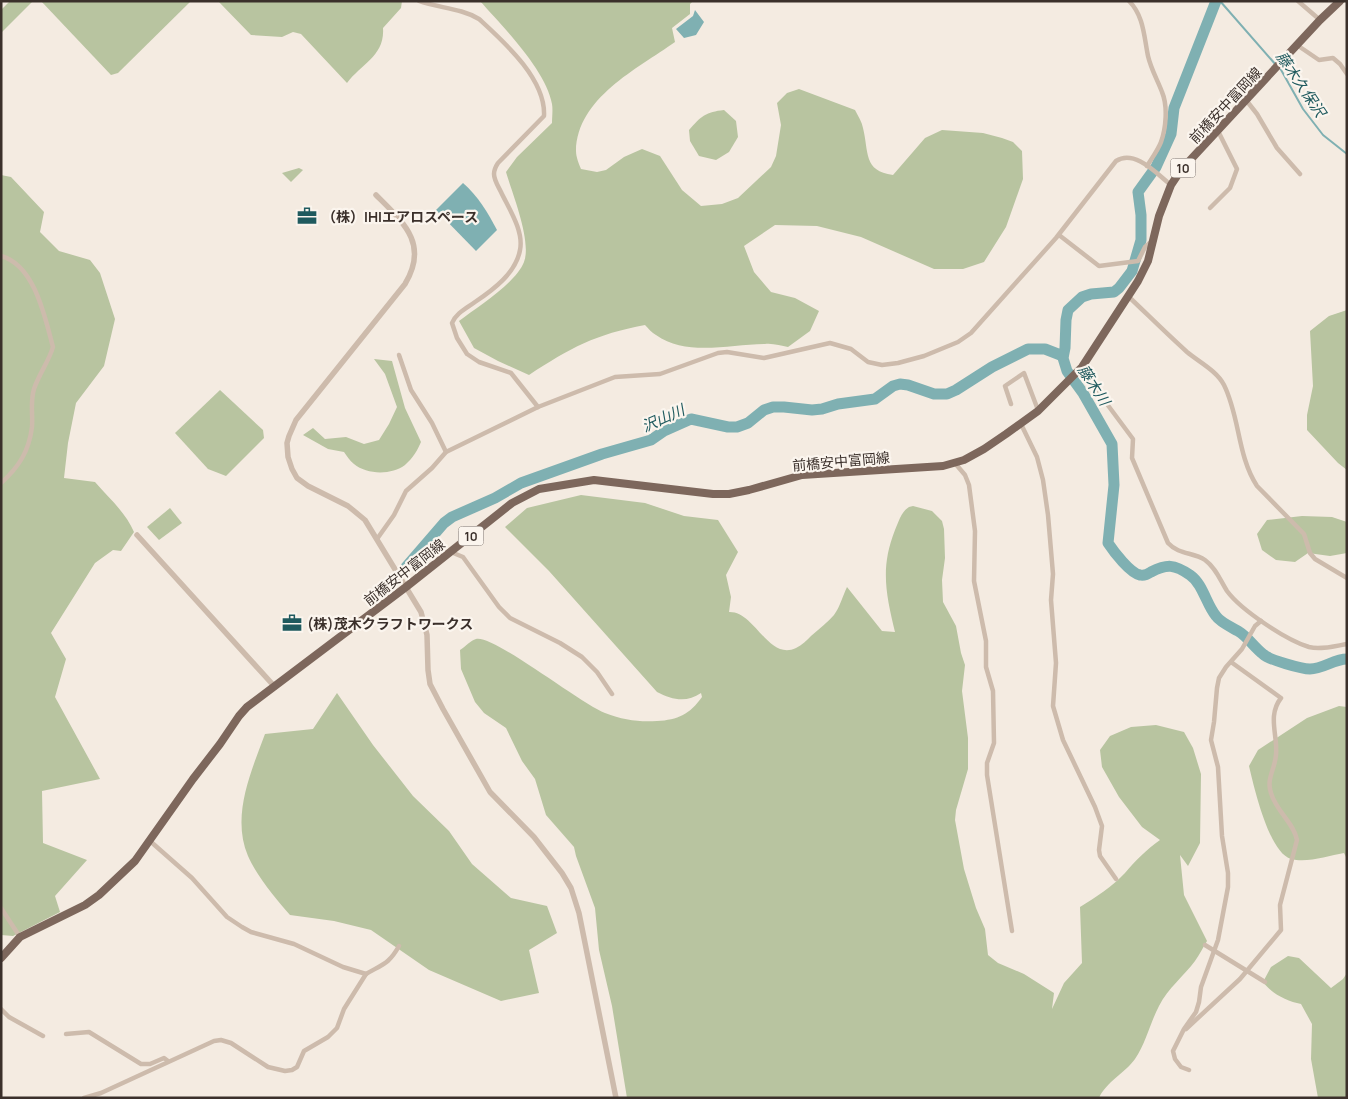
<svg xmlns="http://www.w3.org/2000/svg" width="1348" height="1099" font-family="Manrope,'Noto Sans JP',sans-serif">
	<rect width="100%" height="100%" fill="#f4ebe1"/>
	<g fill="#b8c4a0">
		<path d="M10 1H33L1 33V10Z"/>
		<path d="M41 1H191L118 73 111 75Z"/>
		<path d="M218 1H402L401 8 383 28C385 56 361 64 347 83L301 34 293 32 282 37 251 35Z"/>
		<path d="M480 1H693L690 4V14L672 28 675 42C637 69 577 98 576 151 576 157 579 164 581 169L597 172 606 170 624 157 642 149 660 156 682 190 701 206 722 204 738 198 771 167 776 156 781 125 777 103 787 93 799 89 855 110C858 116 862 122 863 128 869 152 863 171 893 175L925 138 942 130 983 133 1002 138 1013 142 1022 151 1023 179 1006 227 984 262 963 269H934L861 237 817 226 775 225 744 246 754 272 771 292 795 298 819 311 810 331 788 347C781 346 773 343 765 344 730 344 687 357 656 335 652 333 648 328 645 325 596 334 570 348 529 375L498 361 474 348 459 321C477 307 516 283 524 262 532 241 512 193 506 172L517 157 552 123C552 117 553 110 552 104 546 70 503 27 480 1Z"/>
		<path d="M724 110 736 121 738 137 729 152 716 160 699 156 690 141 689 130C701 116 706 112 724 110Z"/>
		<path d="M299 168 303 170 291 182 282 173Z"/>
		<path d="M1 175 11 177 44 212 40 232 59 251 90 260 100 273 115 319 104 366 76 403 68 443 64 478 95 482C109 498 126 513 134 532L121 551 113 550 95 563 51 633 66 659 55 697 100 779 42 791 43 843 87 860 55 896 60 912 13 936 1 935Z"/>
		<path d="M1347 310V470L1338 463 1307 430V415L1313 386 1310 331 1329 316Z"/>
		<path d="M374 359 392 361 405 408 421 442C417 451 413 458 405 465 392 475 367 475 354 464 350 461 347 456 344 452L328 449 303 435 313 428 325 439 346 437 364 444 379 440 389 424 397 407 385 374Z"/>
		<path d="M220 390 263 430 264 438 226 476 208 469 175 433Z"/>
		<path d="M581 495 645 503 684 516 718 520 738 552 726 575 731 597 729 612C755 611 768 661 796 648 802 645 807 640 811 636 819 629 828 622 834 615 840 607 843 595 847 587L882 631 895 632C886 594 880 568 895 530 899 521 901 512 909 507L913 506 932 511 942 521 944 529 945 558 942 580 943 602 956 626 961 653 965 665 962 691 968 738V769L956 810 955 820 964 869 976 908 985 929 988 955 998 963 1024 974 1054 993 1052 1009 1064 983 1082 963 1080 907C1096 897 1112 887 1125 873 1136 860 1146 850 1160 840L1142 827 1119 797 1102 767 1100 750 1110 736 1131 727 1156 725 1184 732 1193 748 1201 774 1200 843 1188 866 1180 855 1184 895 1207 941C1203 947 1200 954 1195 961 1184 976 1168 988 1159 1006 1150 1023 1146 1043 1135 1059 1125 1073 1106 1082 1099 1098H627L612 1006 599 950 595 908 576 856 574 847 546 815 535 779 522 761 506 728 484 713 475 702 461 669 460 650C465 647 471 640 476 639 493 634 581 704 605 713 623 720 638 722 657 721 678 720 690 714 702 697L701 693C687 703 672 700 657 692L549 571 505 527 527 508Z"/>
		<path d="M170 508 182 523 159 540 147 527Z"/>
		<path d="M1302 516 1332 517 1347 522V553L1330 556 1308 553 1295 562 1276 560 1262 550 1257 534 1267 520Z"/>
		<path d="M337 693 373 745 413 796 449 831 472 864 511 898 547 906 557 933 529 950 539 993 501 1001 429 970 371 930 334 921 290 915C277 900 256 875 248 856 231 816 251 772 265 734L313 729Z"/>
		<path d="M1339 706 1347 707V859L1344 853C1328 856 1307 863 1291 859 1269 853 1254 787 1249 766L1258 750 1307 718Z"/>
		<path d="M1288 956 1299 958 1331 988 1343 979 1347 973V1098H1318L1311 1059 1312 1024 1301 1004C1287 1001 1272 994 1263 982L1271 967Z"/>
	</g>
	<g fill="#7fb0b2">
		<path d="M695 10 704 22 696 35 684 38 676 29 693 16Z"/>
		<path d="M463 183C478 196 488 213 497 230L476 251 436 210Z"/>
	</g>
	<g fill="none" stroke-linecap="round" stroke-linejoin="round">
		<g stroke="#7fb0b2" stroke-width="2">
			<path d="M1220 1 1276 65"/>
			<path d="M1280 68 1303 109 1323 135 1347 154"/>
		</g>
		<g stroke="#7fb0b2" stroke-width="11">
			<path d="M1216 1 1174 108 1171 134 1156 167 1138 192 1141 215V240L1132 271 1119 288 1114 292 1091 294 1082 297 1068 310 1066 320 1065 348 1063 358 1067 371 1083 393 1112 444 1114 485 1108 543C1114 552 1130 573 1140 575 1144 576 1148 574 1151 572 1167 564 1174 564 1190 575 1203 584 1206 604 1216 616 1220 622 1231 627 1238 631 1248 637 1254 647 1263 654 1269 660 1302 669 1310 669 1323 669 1334 659 1347 659"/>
			<path d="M406 567 444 523 452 517 495 498 521 483 602 454 651 440 664 431 691 419 728 427H737L748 423 764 410 773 407H784L812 410 822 409 838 404 875 399 893 386 900 384 908 385 934 394H947L956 390 992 367 1028 349H1045L1063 356"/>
		</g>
		<g stroke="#cdbbac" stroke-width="4.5">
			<path d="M419 1C438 8 461 8 479 19 504 42 546 79 544 116L498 163C496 166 494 170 494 174 494 180 498 186 501 192 509 209 524 231 520 250 516 273 493 290 475 302 467 308 456 313 452 323L457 338 467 354 479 362 511 373 538 407"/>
			<path d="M1129 1C1144 16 1144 37 1148 56 1151 69 1157 79 1162 92 1168 106 1166 128 1161 142 1158 150 1152 158 1147 166"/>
			<path d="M1298 1 1320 20"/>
			<path d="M1297 45 1319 60 1333 58 1340 64 1347 74"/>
			<path d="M1246 100 1257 114 1277 148 1300 174"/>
			<path d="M1210 208 1230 188 1237 169 1218 131"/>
			<path d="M1059 235 1099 266 1138 261 1145 247 1152 241"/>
			<path d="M1 256C35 265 45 318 53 347 49 361 39 374 34 389 30 402 33 414 32 427 29 451 19 467 1 483"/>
			<path d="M1129 297C1148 315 1167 334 1187 352 1199 362 1217 371 1224 385 1240 417 1237 455 1257 486L1304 534 1310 553 1315 559 1347 578"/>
			<path d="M399 355 411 390 432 423 446 452"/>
			<path d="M1082 367 1104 400 1133 439 1132 458 1168 543C1179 555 1193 552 1205 560 1216 568 1220 580 1227 591 1241 610 1286 640 1309 647 1321 650 1335 646 1347 644"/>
			<path d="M1011 404 1005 386 1024 373 1038 410"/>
			<path d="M1021 424 1037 457 1043 480 1048 515 1053 574 1051 600 1056 663 1053 706 1063 740 1095 807 1102 826 1099 850 1100 856 1116 879"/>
			<path d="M954 462 965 475 969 485 975 531 974 581 986 641V667L993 691 994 743 987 763V775L1012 931"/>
			<path d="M377 539 394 515 406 491 432 468 446 452 538 407 615 377 660 374 718 353 727 352 764 358 830 343 851 349 868 362 882 365 898 363 924 356 958 342 971 333 1056 238 1116 161C1135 149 1157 174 1171 185"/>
			<path d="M451 552 463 557 499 607 510 618 560 643 582 657 597 672 612 694"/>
			<path d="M1 908 20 937"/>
			<path d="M366 974C383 964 389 964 399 946"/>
			<path d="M1 1009 9 1017 43 1036"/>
			<path d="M1186 1029 1240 979 1281 930 1280 905 1297 840C1294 823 1276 811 1271 793 1266 779 1275 769 1276 755 1278 735 1267 716 1281 698L1231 662"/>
			<path d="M66 1034 89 1032 141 1064H150L164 1058 168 1061"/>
			<path d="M1189 1070 1181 1067 1175 1059 1173 1051 1184 1029 1196 1012 1199 1002 1201 987 1218 940 1228 887V873L1222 836 1218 767 1211 740 1214 722 1217 688 1219 678 1226 667 1242 649 1255 626 1261 621"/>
			<path d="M84 1098 101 1093 214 1041 221 1040 231 1043 268 1067 285 1071 292 1070 297 1067 304 1051 328 1037 337 1028 344 1009 366 974 343 967 294 944 251 932 242 927 227 917 192 878 150 841"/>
		</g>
		<g stroke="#cdbbac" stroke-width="5.5">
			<path d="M376 195C404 223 429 244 405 284L296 420 289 436 287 443 288 457 292 469 297 478 308 486 348 506 365 520 421 612 427 635 428 670 430 684 443 709 490 792 534 837 562 873 571 888 579 913 616 1098"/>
			<path d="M137 535 275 687"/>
		</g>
		<path stroke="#7d675c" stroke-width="8" d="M1 958 20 937 85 905 99 895 135 861 193 779 220 744 239 716 247 707 406 587 512 503 539 489 594 480 713 494H729L749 490 802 475 943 466 964 460 984 449 1006 434 1038 411 1082 367 1138 281 1148 261 1159 216 1171 185 1181 170 1320 20 1340 1"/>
		<path stroke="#cdbbac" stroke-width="4.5" d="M1205 945 1265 982"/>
	</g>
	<defs>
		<symbol id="office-bare" viewBox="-9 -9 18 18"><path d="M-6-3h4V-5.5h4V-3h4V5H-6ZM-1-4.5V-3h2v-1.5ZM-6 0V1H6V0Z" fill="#1f5a5e" stroke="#fbf5ee" stroke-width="2.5" paint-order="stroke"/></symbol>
	</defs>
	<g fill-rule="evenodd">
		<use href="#office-bare" x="293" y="202" width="28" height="28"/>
		<use href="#office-bare" x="278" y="609" width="28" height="28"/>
	</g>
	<g text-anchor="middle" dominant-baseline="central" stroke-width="4.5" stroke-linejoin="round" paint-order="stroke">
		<g fill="#fbf5ee" stroke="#756b66" stroke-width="1">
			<rect x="1170.5" y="158.5" width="25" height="19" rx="4"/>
			<rect x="458.5" y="526.5" width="25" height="19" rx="4"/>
		</g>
		<g font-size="12" font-weight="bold" fill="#3b302b">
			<text x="1183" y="168">10</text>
			<text x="471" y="536">10</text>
		</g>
		<g font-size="14" fill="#3b302b" stroke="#fbf5ee">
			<text transform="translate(1225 105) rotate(-47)">前橋安中富岡線</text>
			<text transform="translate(841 461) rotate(-5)">前橋安中富岡線</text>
			<text transform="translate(404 572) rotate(-38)">前橋安中富岡線</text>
		</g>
		<g font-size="14" font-weight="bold" fill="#3b302b" stroke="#fbf5ee" text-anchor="start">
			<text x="322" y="216">（株）IHIエアロスペース</text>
			<text x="307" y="623">(株)茂木クラフトワークス</text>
		</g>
		<g font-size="15" font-style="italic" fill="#1f5a5e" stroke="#fbf5ee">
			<text transform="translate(1301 84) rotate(56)">藤木久保沢</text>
			<text transform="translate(1094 385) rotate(57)">藤木川</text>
			<text transform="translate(663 418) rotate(-24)">沢山川</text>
		</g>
	</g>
	<rect width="1348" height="1099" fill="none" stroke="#3b302b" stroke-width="5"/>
</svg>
